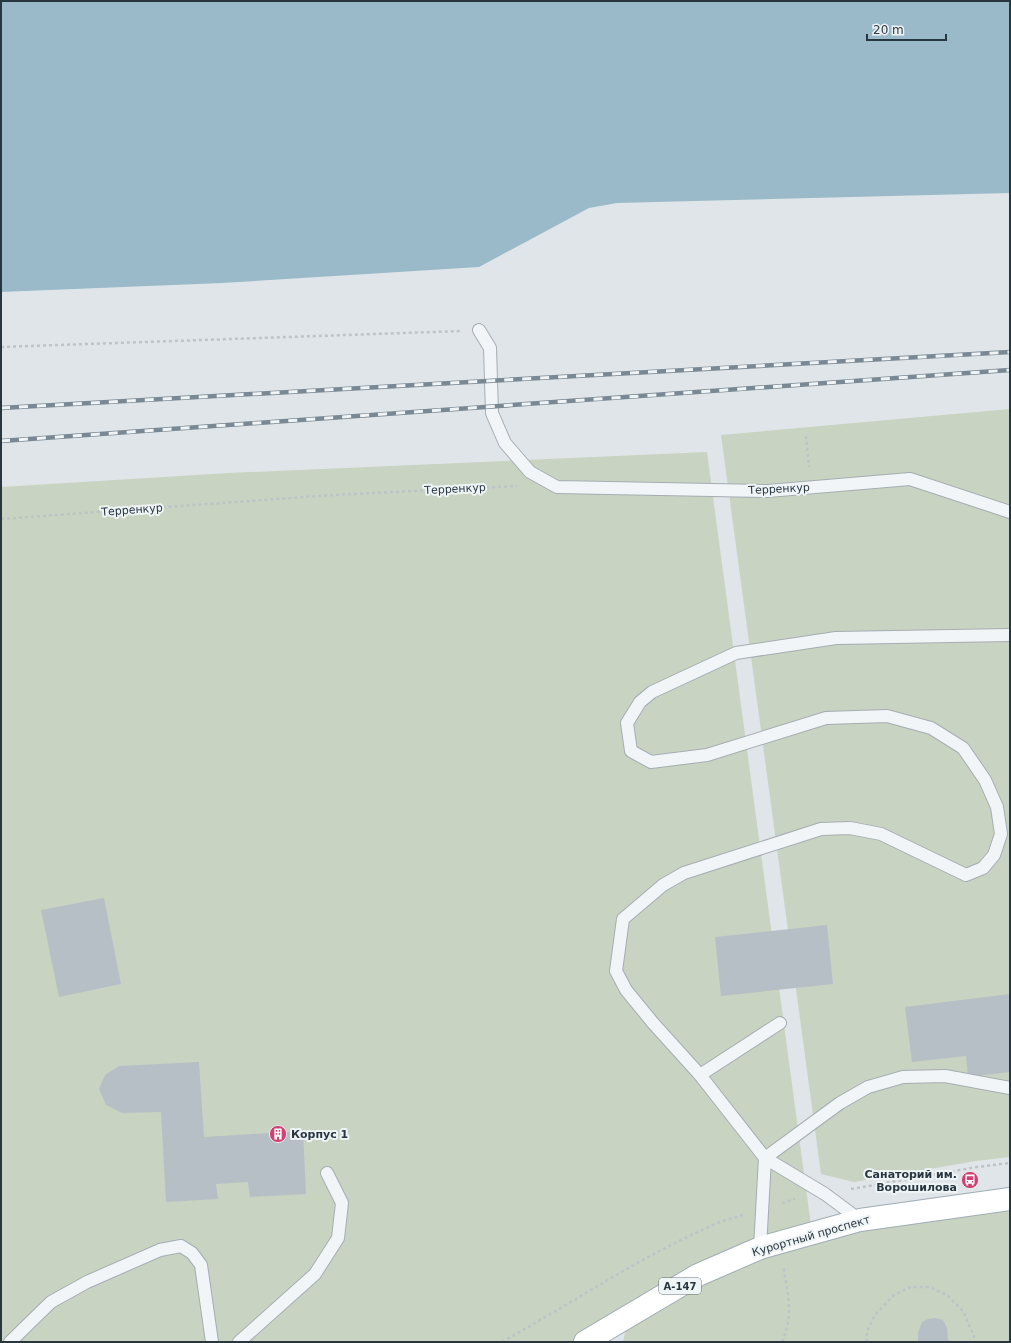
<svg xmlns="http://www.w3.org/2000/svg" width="1011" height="1343" font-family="'DejaVu Sans',sans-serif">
	<rect width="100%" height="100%" fill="#e0e5e9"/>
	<g fill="#c9d3c1">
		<path d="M1010 409V1157L976 1161 854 1182 821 1174 721 435Z"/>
		<path d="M707 452 812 1233 1010 1205V1342H623L629 1316 583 1342H1V487L229 473Z"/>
	</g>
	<path fill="#9abac9" d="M1 1H1010V193L617 203 589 208 479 267 222 283 1 292Z"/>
	<g fill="#b7bfc6">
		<path d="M104 898 121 984 59 997 41 910Z"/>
		<path d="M827 925 833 984 721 996 715 937Z"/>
		<path d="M1010 994V1072L968 1077 966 1056 912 1062 905 1007Z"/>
		<path d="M199 1062 204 1137 303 1131 306 1194 250 1197 248 1182 216 1184 218 1199 166 1202 161 1112 122 1113 106 1105 99 1089 105 1075 119 1066Z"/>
		<path d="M935 1318 943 1320 947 1328 948 1340 955 1342H918V1333L922 1322 928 1319Z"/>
	</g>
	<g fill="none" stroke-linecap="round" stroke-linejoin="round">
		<defs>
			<g id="lane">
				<path d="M479 330 490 348 492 413 505 443 530 472 557 487 768 491 910 479 1010 512"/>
				<path d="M700 1075 780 1023"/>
				<path d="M860 1220 825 1194 765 1158 700 1075 653 1023 626 990 616 971 623 919 663 885 684 873 821 829 850 828 881 834 966 875 983 868 994 855 1001 834 997 807 985 780 963 748 931 728 887 716 826 718 707 755 651 762 631 751 627 723 640 702 652 692 736 653 836 638 1010 635"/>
				<path d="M760 1248 765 1158 840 1103 868 1087 903 1077 945 1076 1010 1088"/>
				<path d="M10 1342 51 1302 87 1282 160 1250 181 1246 192 1253 201 1265 212 1342"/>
				<path d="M239 1342 315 1274 338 1238 342 1203 327 1173"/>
			</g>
			<path id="primary" d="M585 1342 698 1275 760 1248 860 1220 1010 1199"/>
		</defs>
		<use href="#lane" stroke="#a5adb3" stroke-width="14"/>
		<use href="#primary" stroke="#9facb5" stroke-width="24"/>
		<g stroke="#bdc3c7" stroke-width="2.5" stroke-dasharray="3 3" stroke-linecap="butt">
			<path d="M1 347 461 331"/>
			<path d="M806 436 809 467"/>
			<path d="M1 519 332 495 517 486"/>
			<path d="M851 1189 977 1167 1010 1163"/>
			<path d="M782 1203 795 1199"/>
			<path d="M502 1342C572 1303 638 1258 711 1226 721 1221 732 1218 743 1215"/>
			<path d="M782 1342C794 1315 788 1293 783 1266"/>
			<path d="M867 1342V1331L875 1315 894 1295 911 1287H929L947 1295 963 1311 974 1336V1342"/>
		</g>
		<use href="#lane" stroke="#f2f5f7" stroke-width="12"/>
		<use href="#primary" stroke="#fff" stroke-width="22"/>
		<defs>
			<g id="rail">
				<path d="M1 408 1010 352"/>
				<path d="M1 441 1010 370"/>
			</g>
		</defs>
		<use href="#rail" stroke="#798893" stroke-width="4.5"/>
		<use href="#rail" stroke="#eff4f6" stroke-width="3" stroke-dasharray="9" stroke-linecap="butt"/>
	</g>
	<defs>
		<symbol id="building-disc" viewBox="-11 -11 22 22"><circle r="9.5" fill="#cf4373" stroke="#eff4f6"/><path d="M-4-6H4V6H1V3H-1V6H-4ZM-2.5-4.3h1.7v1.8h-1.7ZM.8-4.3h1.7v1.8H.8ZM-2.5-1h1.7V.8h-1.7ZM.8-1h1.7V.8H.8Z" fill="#fff"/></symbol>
		<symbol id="bus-disc" viewBox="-11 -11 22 22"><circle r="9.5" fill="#cf4373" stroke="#eff4f6"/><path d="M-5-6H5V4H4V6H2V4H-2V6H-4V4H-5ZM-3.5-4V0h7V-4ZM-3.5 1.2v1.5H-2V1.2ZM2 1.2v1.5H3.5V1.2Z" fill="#fff"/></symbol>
	</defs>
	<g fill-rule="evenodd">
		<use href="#building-disc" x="268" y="1124" width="20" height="20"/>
		<use href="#bus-disc" x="960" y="1170" width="20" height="20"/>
	</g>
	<g text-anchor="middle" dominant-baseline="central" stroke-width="4" stroke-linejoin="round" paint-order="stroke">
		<rect fill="#eff4f6" stroke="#646f77" stroke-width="1" x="659" y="1278" width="42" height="16" rx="3"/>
		<g font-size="10" font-weight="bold" fill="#283640">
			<text x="680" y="1286">А-147</text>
		</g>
		<g font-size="11" fill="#283640" stroke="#eff4f6">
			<text transform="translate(455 489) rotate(-3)">Терренкур</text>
			<text transform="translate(779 489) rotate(-3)">Терренкур</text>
			<text transform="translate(132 510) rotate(-4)">Терренкур</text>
			<text transform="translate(811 1236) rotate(-16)">Курортный проспект</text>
		</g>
		<g font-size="11" font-weight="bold" fill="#283640" stroke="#eff4f6" text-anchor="start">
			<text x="291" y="1134">Корпус 1</text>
			<text x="957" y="1174" text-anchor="end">Санаторий им.<tspan x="957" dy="13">Ворошилова</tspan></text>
		</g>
	</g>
	<rect width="1011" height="1343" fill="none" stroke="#283640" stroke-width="4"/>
	<path d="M867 34v6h79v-6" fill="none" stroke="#283640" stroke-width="2"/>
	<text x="873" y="34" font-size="12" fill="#283640" stroke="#eff4f6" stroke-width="3" paint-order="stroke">20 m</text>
</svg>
